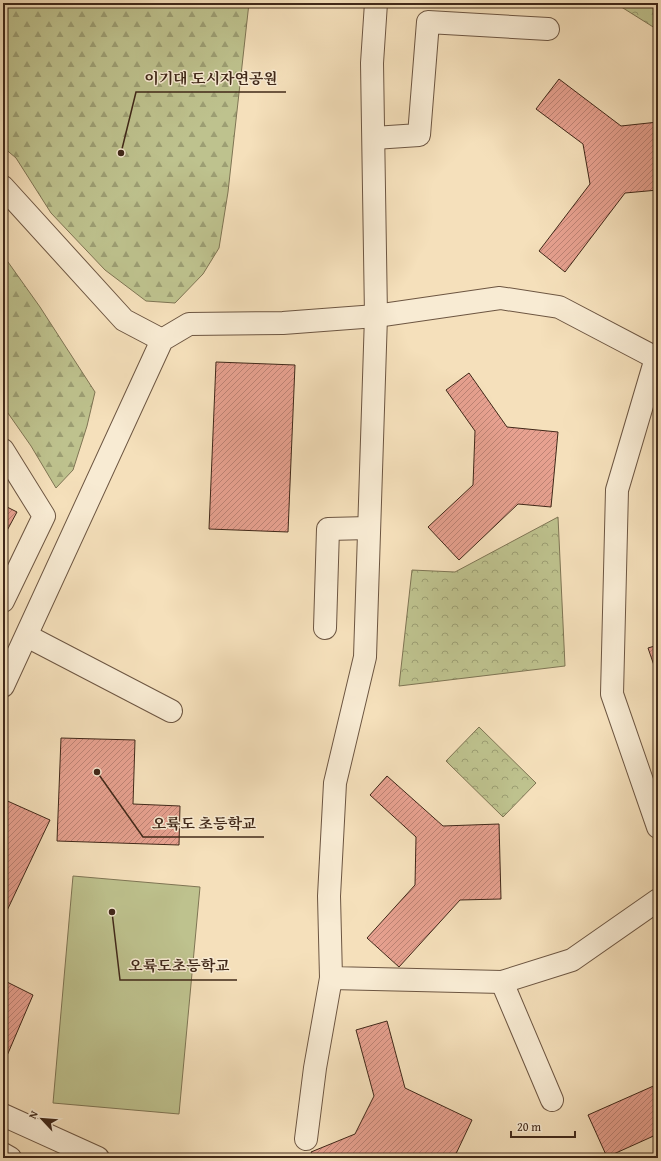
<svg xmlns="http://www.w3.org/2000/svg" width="661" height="1161" font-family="'Gentium Book Plus','Noto Serif KR',serif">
	<defs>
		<pattern id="forest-firs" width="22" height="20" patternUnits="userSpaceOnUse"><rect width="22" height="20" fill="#bec28e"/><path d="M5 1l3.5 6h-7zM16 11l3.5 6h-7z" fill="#9c9e73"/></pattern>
		<pattern id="park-crowns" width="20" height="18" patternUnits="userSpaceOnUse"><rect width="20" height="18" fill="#bec28e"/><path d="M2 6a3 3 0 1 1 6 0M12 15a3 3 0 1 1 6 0" fill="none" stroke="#9c9e73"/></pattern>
		<pattern id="building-hatch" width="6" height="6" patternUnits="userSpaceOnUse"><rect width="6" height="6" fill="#e7a190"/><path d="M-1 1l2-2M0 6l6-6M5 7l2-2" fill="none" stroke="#bd8375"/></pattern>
	</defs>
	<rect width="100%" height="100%" fill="#f5e0bb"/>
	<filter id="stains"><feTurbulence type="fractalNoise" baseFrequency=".005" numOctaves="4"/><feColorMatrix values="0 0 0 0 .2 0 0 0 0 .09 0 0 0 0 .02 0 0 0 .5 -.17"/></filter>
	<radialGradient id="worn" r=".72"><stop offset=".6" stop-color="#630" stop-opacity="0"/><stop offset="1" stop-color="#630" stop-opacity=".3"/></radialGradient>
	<path fill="#bec28e" stroke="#7f7554" d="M73 876 200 887 179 1114 53 1103Z"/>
	<g fill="url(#forest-firs)" stroke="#7f7554">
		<path d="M3 3H249L228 192 219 248 203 274 175 303 146 301 105 270 51 213 16 158 3 147Z"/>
		<path d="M3 255 40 307 95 392 87 426 73 470 56 488 31 446 3 406Z"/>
	</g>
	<g fill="url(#park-crowns)" stroke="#7f7554">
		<path d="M615 3H658V30Z"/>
		<path d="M558 517 565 666 399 686 412 570 455 572Z"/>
		<path d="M479 727 536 783 503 817 446 761Z"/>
	</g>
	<g fill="url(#building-hatch)" stroke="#402819">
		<path d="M559 79 621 126 658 122V190L625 193 565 272 539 251 590 184 583 144 536 109Z"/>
		<path d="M216 362 295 365 288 532 209 529Z"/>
		<path d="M469 373 507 427 558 432 551 507 518 504 459 560 428 527 473 485 475 431 446 390Z"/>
		<path d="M3 505 17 512 3 538Z"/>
		<path d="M658 645V677L648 648Z"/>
		<path d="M61 738 135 740 133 804 180 806 179 845 57 841Z"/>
		<path d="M387 776 443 826 499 824 501 899 460 900 399 967 367 938 415 885 416 837 370 795Z"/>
		<path d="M3 799 50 820 3 919Z"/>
		<path d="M3 980 33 995 3 1065Z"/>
		<path d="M387 1021 405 1088 472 1120 454 1158H388L383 1156 378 1158H314L311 1152 355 1134 374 1096 356 1030Z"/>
		<path d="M658 1084V1134L607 1157 588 1115Z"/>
	</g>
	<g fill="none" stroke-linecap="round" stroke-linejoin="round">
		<defs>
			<g id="minor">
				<path d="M376 3 372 63 376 316 365 657 335 783 329 896 331 978 502 982 572 960 658 900"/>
				<path d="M374 138 419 135 428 22 548 29"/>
				<path d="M3 187 124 320 162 340"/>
				<path d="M658 354 656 358 617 490 612 694 658 827"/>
				<path d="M3 450 44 516 3 601"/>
				<path d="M325 628 328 529 369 528"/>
				<path d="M27 636 171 711"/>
				<path d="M3 686 162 340 189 324 283 323 376 316 500 298 559 307 656 358"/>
				<path d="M502 982 552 1100"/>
				<path d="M3 1115 98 1158"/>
				<path d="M306 1139 315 1068 331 978"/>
				<path d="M3 1154 10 1158"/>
			</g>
		</defs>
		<use href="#minor" stroke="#6d5642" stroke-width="24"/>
		<use href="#minor" stroke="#f8ebd3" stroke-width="22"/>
	</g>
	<path fill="none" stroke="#402819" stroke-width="1.5" d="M121 153L136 92H286M97 772L143 837H264M112 912L120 980H237"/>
	<g fill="#402819" stroke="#f8ebd3" stroke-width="1.5">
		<circle cx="121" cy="153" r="4"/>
		<circle cx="97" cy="772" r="4"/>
		<circle cx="112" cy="912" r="4"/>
	</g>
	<g font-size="15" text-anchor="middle" font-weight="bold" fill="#402819" stroke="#f8ebd3" stroke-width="3" stroke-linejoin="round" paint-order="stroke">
		<text x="211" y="84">이기대 도시자연공원</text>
		<text x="204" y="829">오륙도 초등학교</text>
		<text x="179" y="971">오륙도초등학교</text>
	</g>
	<rect width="661" height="1161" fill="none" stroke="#f5e0bb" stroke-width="16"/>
	<rect x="4" y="4" width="653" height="1153" fill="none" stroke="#402819" stroke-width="2"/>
	<rect x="8" y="8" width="645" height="1145" fill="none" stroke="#402819"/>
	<g transform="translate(42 1119) rotate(296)" stroke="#f8ebd3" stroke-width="3" paint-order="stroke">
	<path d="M0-3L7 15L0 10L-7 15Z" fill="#402819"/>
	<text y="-6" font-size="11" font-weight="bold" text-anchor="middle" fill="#402819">N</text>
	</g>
	<path d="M511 1131v6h64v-6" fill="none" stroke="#402819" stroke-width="2"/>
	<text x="517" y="1131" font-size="12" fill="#402819" stroke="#f8ebd3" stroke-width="3" paint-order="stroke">20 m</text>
	<rect width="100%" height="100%" filter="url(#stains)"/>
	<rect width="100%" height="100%" fill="url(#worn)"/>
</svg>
